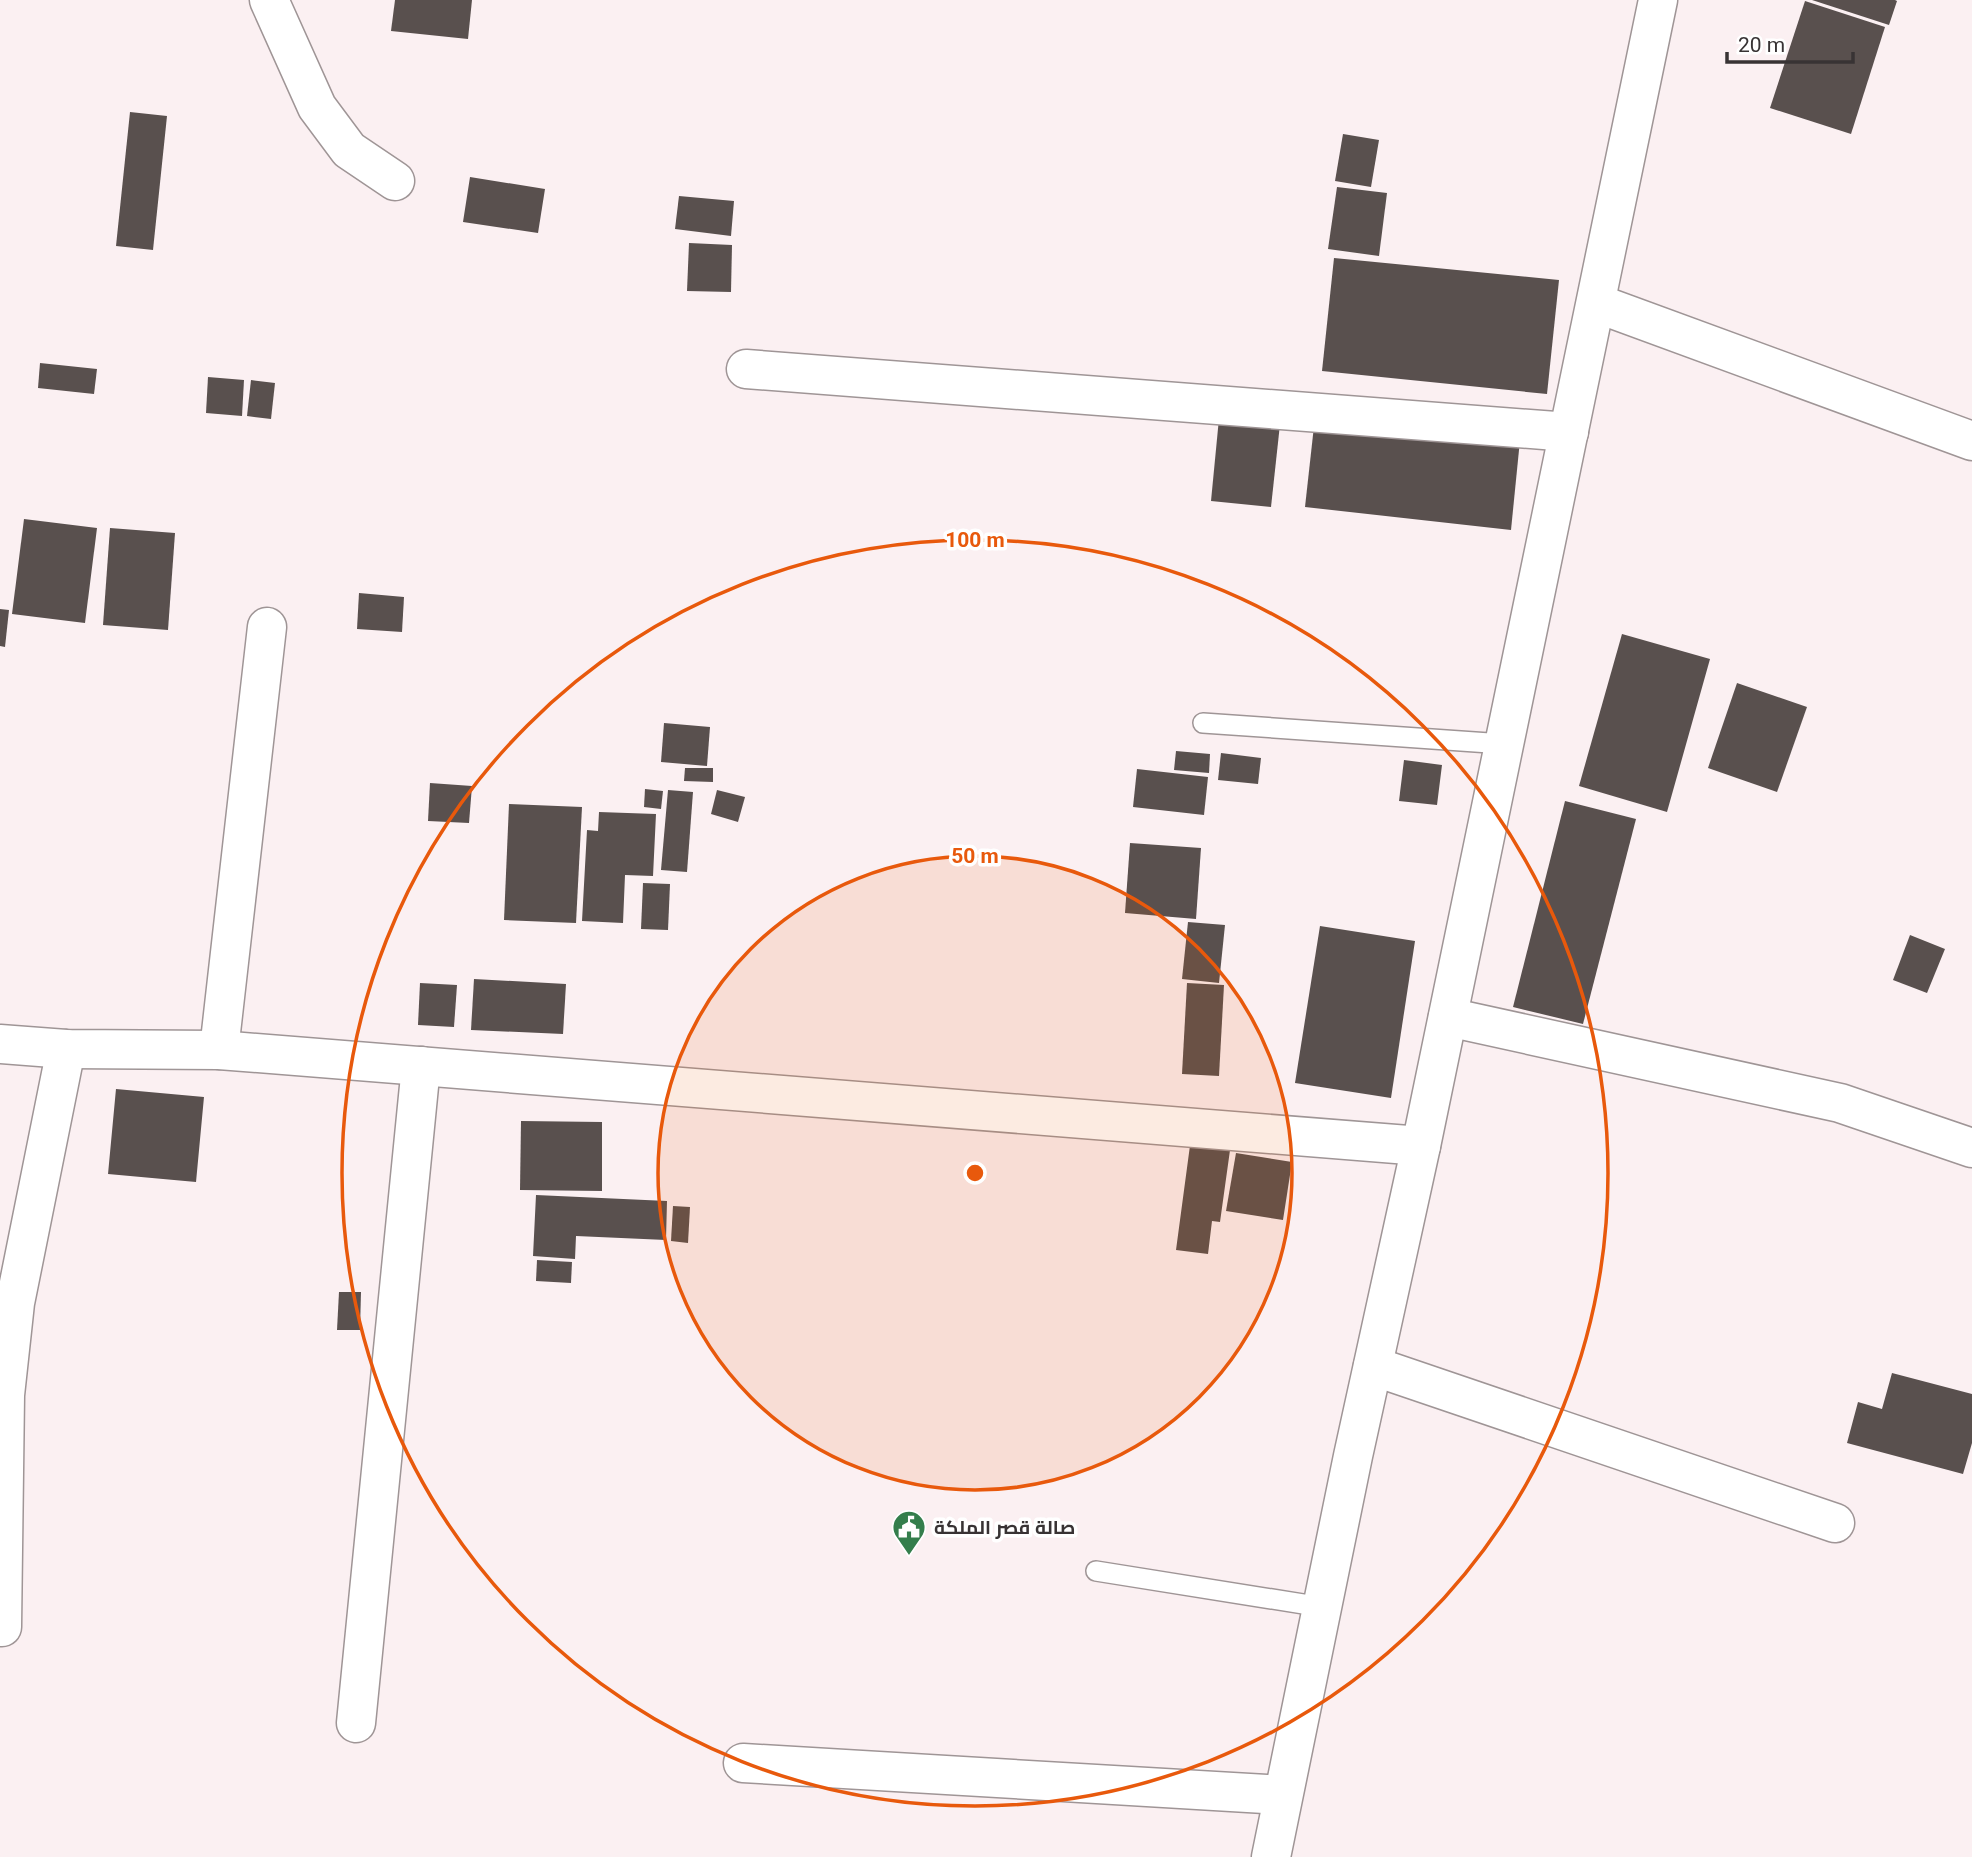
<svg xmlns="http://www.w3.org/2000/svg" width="1972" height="1857" font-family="Roboto,Cairo,sans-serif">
	<rect width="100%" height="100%" fill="#fbf0f2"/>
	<g fill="#59504e">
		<path d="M395 0H472L468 39 391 31Z"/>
		<path d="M1812 0H1895L1897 1 1889 25Z"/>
		<path d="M1805 1 1885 27 1851 134 1770 108Z"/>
		<path d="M130 112 167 116 153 250 116 246Z"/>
		<path d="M1343 134 1379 140 1371 187 1335 181Z"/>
		<path d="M470 177 545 189 538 233 463 222Z"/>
		<path d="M1337 187 1387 193 1379 256 1328 249Z"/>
		<path d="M679 196 734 201 731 236 675 229Z"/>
		<path d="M689 243 732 245 731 292 687 291Z"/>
		<path d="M1334 258 1559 280 1547 394 1322 371Z"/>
		<path d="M40 363 97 369 94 394 38 388Z"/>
		<path d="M208 377 244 380 242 416 206 413Z"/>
		<path d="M251 380 275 383 271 419 247 416Z"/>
		<path d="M1220 408 1281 415 1271 507 1211 501Z"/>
		<path d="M1315 417 1520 440 1511 530 1305 507Z"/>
		<path d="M24 519 97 528 85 623 12 614Z"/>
		<path d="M110 528 175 533 168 630 103 625Z"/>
		<path d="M359 593 404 597 402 632 357 629Z"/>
		<path d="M0 609 9 610 5 647 0 646Z"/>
		<path d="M1622 634 1710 659 1667 812 1579 786Z"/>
		<path d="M1737 683 1807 707 1777 792 1708 768Z"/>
		<path d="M664 723 710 727 707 766 661 762Z"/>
		<path d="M1176 751 1210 754 1209 773 1174 770Z"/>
		<path d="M1221 753 1261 758 1258 784 1218 780Z"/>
		<path d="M1404 760 1442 765 1437 805 1399 801Z"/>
		<path d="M685 768H713V782L684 781Z"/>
		<path d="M1137 769 1208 777 1204 815 1133 807Z"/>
		<path d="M430 783 472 786 469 823 428 821Z"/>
		<path d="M645 789 663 791 661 809 644 807Z"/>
		<path d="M668 790 693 792 687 872 661 870Z"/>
		<path d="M717 790 745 797 738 822 711 814Z"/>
		<path d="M1565 801 1636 819 1583 1024 1513 1007Z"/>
		<path d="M509 804 582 807 576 923 504 920Z"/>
		<path d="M599 812 656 814 653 876 625 875 623 923 582 921 587 830 598 831Z"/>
		<path d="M1130 843 1201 848 1196 919 1125 913Z"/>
		<path d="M643 883 670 884 668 930 641 929Z"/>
		<path d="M1188 922 1225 925 1219 983 1182 979Z"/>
		<path d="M1320 926 1415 941 1391 1098 1295 1083Z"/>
		<path d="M1910 935 1945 949 1927 993 1893 980Z"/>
		<path d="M474 979 566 984 563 1034 471 1030Z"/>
		<path d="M420 983 457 985 454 1027 418 1025Z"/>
		<path d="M1187 983 1224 985 1219 1076 1182 1074Z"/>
		<path d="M116 1089 204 1097 196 1182 108 1174Z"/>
		<path d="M521 1121 602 1122V1191L520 1190Z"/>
		<path d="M1191 1138 1231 1143 1220 1222 1212 1221 1208 1254 1176 1250Z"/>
		<path d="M1236 1153 1292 1162 1283 1220 1226 1211Z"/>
		<path d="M536 1195 667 1201 666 1240 576 1236 575 1259 533 1256Z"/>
		<path d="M673 1206 690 1207 688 1243 671 1241Z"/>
		<path d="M537 1260 572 1262 571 1283 536 1281Z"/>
		<path d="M339 1292H361L360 1330H337Z"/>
		<path d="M1892 1373 1972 1394V1443L1963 1474 1847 1443 1858 1402 1882 1409Z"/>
	</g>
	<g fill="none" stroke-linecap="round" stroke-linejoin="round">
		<defs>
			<g id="service">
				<path d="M1203 723 1504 744"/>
				<path d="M1096 1571 1322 1607"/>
			</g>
			<g id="minor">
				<path d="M269 0 317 107 349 150 395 181"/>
				<path d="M1596 303 1972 441"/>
				<path d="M746 369 1569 432"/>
				<path d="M1448 1017 1840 1103 1972 1148"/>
				<path d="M0 1044 66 1049 219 1050 1421 1146"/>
				<path d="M219 1050 267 627"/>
				<path d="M1373 1366 1835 1523"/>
				<path d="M2 1627 5 1395 15 1303 66 1049"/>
				<path d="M356 1723 421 1066"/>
				<path d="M743 1763 1283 1795"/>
			</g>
			<path id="secondary" d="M1271 1857 1353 1456 1421 1146 1658 0"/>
		</defs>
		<use href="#service" stroke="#9f9596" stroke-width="22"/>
		<use href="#minor" stroke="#9f9596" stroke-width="41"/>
		<use href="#secondary" stroke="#9f9596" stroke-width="41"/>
		<use href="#service" stroke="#fff" stroke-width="19"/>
		<use href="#minor" stroke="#fff" stroke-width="38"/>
		<use href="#secondary" stroke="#fff" stroke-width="38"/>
	</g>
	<circle cx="975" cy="1173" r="317" fill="#e8590c" fill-opacity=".12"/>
	<g fill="none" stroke="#e8590c" stroke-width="3.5">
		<circle cx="975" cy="1173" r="317"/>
		<circle cx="975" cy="1173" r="633"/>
	</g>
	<defs>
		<symbol id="civic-pin" viewBox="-11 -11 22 30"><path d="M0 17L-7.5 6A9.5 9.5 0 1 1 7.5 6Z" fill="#347e4c" stroke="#fff"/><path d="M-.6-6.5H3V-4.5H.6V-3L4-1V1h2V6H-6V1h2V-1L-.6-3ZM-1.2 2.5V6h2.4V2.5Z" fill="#fff"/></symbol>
	</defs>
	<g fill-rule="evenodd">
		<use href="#civic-pin" x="890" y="1508" width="38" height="52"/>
	</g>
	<g text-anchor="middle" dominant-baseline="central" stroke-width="7" stroke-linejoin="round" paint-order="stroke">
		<g font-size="19" font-weight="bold" fill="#383334" stroke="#fff" text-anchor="start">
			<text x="934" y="1527">صالة قصر الملكة</text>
		</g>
	</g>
	<circle cx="975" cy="1173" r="10" fill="#e8590c" stroke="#fff" stroke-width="3.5"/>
	<g font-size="21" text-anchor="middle" font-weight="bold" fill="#e8590c" stroke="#fff" stroke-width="7" stroke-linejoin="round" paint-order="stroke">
		<text x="975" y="547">100 m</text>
		<text x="975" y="863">50 m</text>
	</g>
	<path d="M1727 52v10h126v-10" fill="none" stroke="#383334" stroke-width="3.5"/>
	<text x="1738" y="52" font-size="21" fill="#383334" stroke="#ffffff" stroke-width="5" paint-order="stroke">20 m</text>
</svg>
